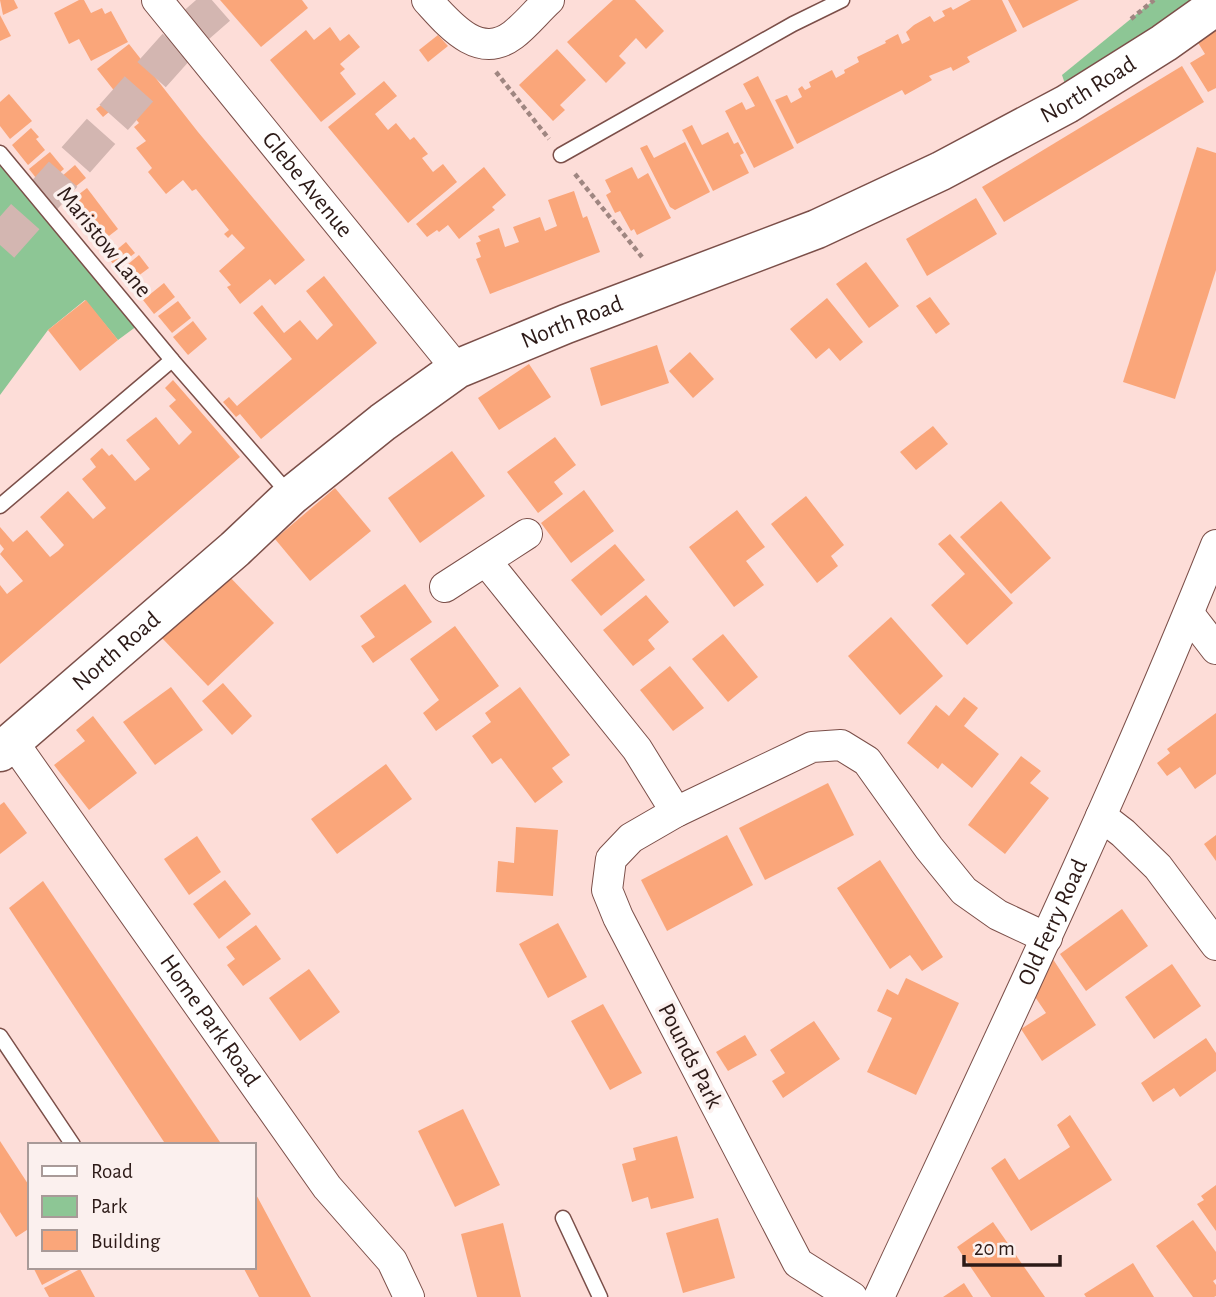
<svg xmlns="http://www.w3.org/2000/svg" width="1216" height="1297" font-family="'Alegreya Sans',sans-serif">
	<rect width="100%" height="100%" fill="#fdddd8"/>
	<g fill="#8dc695">
		<path d="M1154 0H1216L1065 84 1062 75Z"/>
		<path d="M0 157 141 323 118 340 85 300 48 330 0 395Z"/>
	</g>
	<g fill="#faa67a">
		<path d="M0 0H14L18 8 3 15Z"/>
		<path d="M79 0H84L91 13 102 8 105 14 111 11 128 42 91 61 79 39 69 44 54 13Z"/>
		<path d="M220 0H302L308 8 261 47Z"/>
		<path d="M613 0H635L664 31 646 49 636 38 619 56 626 63 606 83 567 42Z"/>
		<path d="M971 0H1002L1017 31 967 57 970 62 953 71 951 67 929 76 932 80 905 95 902 90 797 144 775 100 787 95 791 103 802 97 798 89 802 86 805 90 811 87 809 82 832 70 836 78 845 73 844 70 859 62 857 57 886 43 885 41 898 34 902 44 910 40 906 32 914 25 930 16 934 22 945 16 942 11 951 7 953 10Z"/>
		<path d="M1008 0H1079L1023 28Z"/>
		<path d="M0 15 11 36 0 41Z"/>
		<path d="M330 27 340 41 349 34 360 47 340 64 345 69 340 73 356 94 321 122 270 60 306 30 314 40Z"/>
		<path d="M1216 30V88L1208 92 1190 63 1205 54 1197 41Z"/>
		<path d="M438 35 448 46 428 62 419 50Z"/>
		<path d="M129 44 198 132 305 260 275 285 270 279 240 304 227 287 231 285 219 271 245 248 232 234 228 238 224 234 229 230 196 189 192 191 183 180 166 194 148 172 152 168 136 148 146 141 134 127 139 123 121 102 103 117 96 109 116 93 97 69Z"/>
		<path d="M557 49 586 80 560 105 565 110 553 121 519 85Z"/>
		<path d="M1182 66 1204 102 1004 222 982 187Z"/>
		<path d="M758 76 794 148 754 168 725 111 742 102 746 110 755 106 743 84Z"/>
		<path d="M384 81 397 96 375 114 388 130 396 123 410 140 414 137 428 154 422 158 433 172 443 164 457 182 408 223 328 127Z"/>
		<path d="M9 94 32 121 10 139 0 126V102Z"/>
		<path d="M692 125 702 145 728 132 734 144 738 142 744 153 740 155 749 173 713 191 682 130Z"/>
		<path d="M31 128 39 137 36 139 45 150 28 165 12 145Z"/>
		<path d="M685 142 710 192 675 210 670 207 640 148 647 145 654 158Z"/>
		<path d="M1197 147 1216 153V270L1175 399 1123 382Z"/>
		<path d="M50 152 64 169 43 187 29 169Z"/>
		<path d="M75 165 86 178 58 201 48 188Z"/>
		<path d="M484 167 506 195 492 207 495 210 459 239 448 225 439 232 437 230 427 237 416 224Z"/>
		<path d="M632 167 638 179 648 173 671 218 637 235 634 229 631 231 620 211 615 213 606 195 611 192 605 180Z"/>
		<path d="M87 188 118 229 96 246 65 205Z"/>
		<path d="M574 191 583 218 587 216 600 252 490 294 476 259 481 257 476 243 481 241 478 236 499 228 505 247 519 242 513 227 540 217 545 231 557 226 548 200Z"/>
		<path d="M976 198 997 234 927 276 906 239Z"/>
		<path d="M126 242 135 253 116 268 108 257Z"/>
		<path d="M139 255 149 268 130 282 121 270Z"/>
		<path d="M866 262 899 306 869 328 836 284Z"/>
		<path d="M324 276 377 343 261 439 240 414 236 417 223 402 229 397 237 406 292 359 253 313 262 305 284 333 300 320 317 340 333 325 306 291Z"/>
		<path d="M164 283 175 297 154 314 143 300Z"/>
		<path d="M930 297 950 324 936 334 916 306Z"/>
		<path d="M827 298 863 342 840 361 829 348 816 359 790 329Z"/>
		<path d="M86 300 118 340 80 371 48 330Z"/>
		<path d="M178 301 191 318 172 333 158 316Z"/>
		<path d="M193 321 207 339 188 355 173 337Z"/>
		<path d="M657 345 669 383 601 406 590 368Z"/>
		<path d="M690 352 714 379 693 398 669 371Z"/>
		<path d="M529 364 551 397 499 430 478 398Z"/>
		<path d="M173 380 240 457 0 664V585L7 594 23 581 0 554 4 549 0 544V527L13 542 27 530 50 557 58 551 64 545 40 517 53 505 68 491 93 519 106 508 82 479 96 467 90 459 102 448 109 456 112 454 135 481 150 469 126 440 156 417 179 445 192 432 169 406 176 400 165 388Z"/>
		<path d="M933 426 948 444 916 470 900 452Z"/>
		<path d="M555 437 576 465 554 482 563 494 538 513 507 472Z"/>
		<path d="M452 451 485 496 420 543 388 498Z"/>
		<path d="M335 488 371 531 310 581 275 539Z"/>
		<path d="M584 490 614 531 571 563 541 523Z"/>
		<path d="M806 496 844 545 831 556 838 566 817 583 771 524Z"/>
		<path d="M1001 501 1051 558 1011 594 960 537Z"/>
		<path d="M737 510 765 547 746 561 764 585 734 607 689 547Z"/>
		<path d="M950 534 1013 603 967 645 931 605 965 574 938 544Z"/>
		<path d="M615 544 645 580 601 616 571 580Z"/>
		<path d="M227 574 274 623 208 686 161 637Z"/>
		<path d="M405 584 432 622 373 663 361 646 375 637 360 616Z"/>
		<path d="M646 595 669 622 648 640 655 649 633 666 603 630Z"/>
		<path d="M891 617 943 676 900 715 848 656Z"/>
		<path d="M455 626 499 686 436 731 423 713 439 700 410 659Z"/>
		<path d="M723 634 758 677 728 702 692 659Z"/>
		<path d="M670 666 704 708 673 731 640 690Z"/>
		<path d="M223 683 252 716 232 735 202 701Z"/>
		<path d="M171 687 203 730 155 765 123 722Z"/>
		<path d="M520 687 570 755 552 768 563 782 535 803 501 758 492 764 472 736 491 722 485 713Z"/>
		<path d="M964 697 978 708 964 726 999 754 972 788 942 763 938 769 907 743 936 705 949 716Z"/>
		<path d="M1216 713V774L1195 789 1180 767 1167 776 1157 763 1170 753 1167 749Z"/>
		<path d="M93 716 137 773 89 810 54 765 85 741 76 730Z"/>
		<path d="M1021 756 1041 771 1030 783 1049 798 1005 854 968 825Z"/>
		<path d="M386 764 412 799 337 854 311 819Z"/>
		<path d="M828 783 854 835 765 880 739 828Z"/>
		<path d="M4 802 27 833 0 854V805Z"/>
		<path d="M516 827 558 830 553 896 496 892 498 861 514 863Z"/>
		<path d="M727 835 753 885 667 931 641 880Z"/>
		<path d="M1216 835V861L1204 844Z"/>
		<path d="M197 836 221 872 189 895 164 859Z"/>
		<path d="M880 860 943 957 922 971 910 955 890 969 837 888Z"/>
		<path d="M225 880 251 914 219 939 193 904Z"/>
		<path d="M43 881 222 1145H166L9 908Z"/>
		<path d="M1122 909 1148 946 1086 991 1060 954Z"/>
		<path d="M558 923 587 977 548 998 519 944Z"/>
		<path d="M256 925 281 959 243 986 227 965 235 959 226 947Z"/>
		<path d="M1047 950 1096 1025 1042 1061 1021 1029 1046 1013 1029 988Z"/>
		<path d="M1172 964 1201 1006 1154 1039 1125 997Z"/>
		<path d="M309 969 340 1012 300 1041 269 998Z"/>
		<path d="M906 978 959 1003 916 1095 867 1072 892 1018 877 1011 887 989 898 995Z"/>
		<path d="M603 1004 642 1073 610 1090 571 1021Z"/>
		<path d="M814 1021 840 1059 783 1098 772 1081 785 1073 770 1050Z"/>
		<path d="M745 1035 757 1055 728 1071 716 1052Z"/>
		<path d="M1206 1038 1216 1053V1071L1180 1097 1174 1088 1153 1102 1141 1083Z"/>
		<path d="M463 1109 500 1185 455 1207 418 1131Z"/>
		<path d="M1070 1115 1112 1180 1031 1231 991 1168 1005 1158 1019 1180 1070 1147 1057 1125Z"/>
		<path d="M677 1136 694 1198 651 1209 648 1197 632 1202 622 1164 636 1160 633 1148Z"/>
		<path d="M0 1141 30 1187V1228L16 1237 0 1212Z"/>
		<path d="M1216 1185V1231L1197 1204 1204 1200 1201 1196Z"/>
		<path d="M254 1192 258 1198 311 1297H259L243 1267H254Z"/>
		<path d="M718 1218 735 1278 683 1293 666 1233Z"/>
		<path d="M1193 1220 1216 1252V1279L1213 1281 1216 1285V1296L1214 1297H1193L1156 1246Z"/>
		<path d="M993 1222 1045 1297H991L957 1247Z"/>
		<path d="M503 1223 521 1297H477L461 1234Z"/>
		<path d="M1133 1263 1154 1297H1086L1084 1294Z"/>
		<path d="M33 1267H76L42 1285Z"/>
		<path d="M80 1269 95 1297H49L44 1288Z"/>
		<path d="M964 1283 973 1297H943Z"/>
	</g>
	<g fill="none" stroke-linecap="round" stroke-linejoin="round">
		<path stroke="#d3b6b1" stroke-width="38" stroke-dasharray="38 19" stroke-linecap="butt" d="M0 245 194 27 225 0"/>
		<defs>
			<g id="lane">
				<path d="M0 153 172 360 290 495"/>
				<path d="M561 155 793 24 842 0"/>
				<path d="M0 506 172 360"/>
				<path d="M0 1036 73 1145"/>
				<path d="M563 1218 600 1297"/>
			</g>
			<g id="street">
				<path id="s1" d="M157 0 457 369"/>
				<path d="M427 0C449 24 478 61 513 35 526 25 537 11 549 0"/>
				<path d="M486 561 637 749 676 812"/>
				<path d="M445 587 527 534"/>
				<path d="M1189 614 1216 649"/>
				<path id="s2" d="M13 742 327 1187 392 1261 409 1297"/>
				<path d="M1101 816 1123 833 1158 867 1216 945"/>
				<path d="M852 1297 798 1263 618 917 607 890 611 859 631 838 676 812 812 747 841 745 867 761 929 848 964 891 998 915 1047 938"/>
				<path id="s3" d="M879 1297C995 1048 1114 800 1216 545"/>
			</g>
			<g id="secondary">
				<path id="s4" d="M0 752 235 549 291 496 383 422 457 369 566 324 817 229 941 171 1067 104 1164 43 1216 6"/>
			</g>
		</defs>
		<use href="#lane" stroke="#7b4f49" stroke-width="17"/>
		<use href="#street" stroke="#7b4f49" stroke-width="32"/>
		<use href="#secondary" stroke="#7b4f49" stroke-width="41"/>
		<g stroke="#9f8681" stroke-width="4.5" stroke-dasharray="5 3.5" stroke-linecap="butt">
			<path d="M1131 19 1154 0"/>
			<path d="M496 72 549 139"/>
			<path d="M575 174 642 257"/>
		</g>
		<use href="#lane" stroke="#fff" stroke-width="14"/>
		<use href="#street" stroke="#fff" stroke-width="30"/>
		<use href="#secondary" stroke="#fff" stroke-width="38"/>
	</g>
	<g text-anchor="middle" dominant-baseline="central" stroke-width="7" stroke-linejoin="round" paint-order="stroke">
		<g font-size="24" fill="#2c1a17" stroke="#fbf0ee">
			<text stroke="none"><textPath href="#s4" startOffset="1288">North Road</textPath></text>
			<text stroke="none"><textPath href="#s1" startOffset="238">Glebe Avenue</textPath></text>
			<text transform="translate(104 242) rotate(51)">Maristow Lane</text>
			<text stroke="none"><textPath href="#s4" startOffset="721">North Road</textPath></text>
			<text stroke="none"><textPath href="#s4" startOffset="154">North Road</textPath></text>
			<text stroke="none"><textPath href="#s3" startOffset="413">Old Ferry Road</textPath></text>
			<text stroke="none"><textPath href="#s2" startOffset="341">Home Park Road</textPath></text>
			<text transform="translate(690 1056) rotate(63)">Pounds Park</text>
		</g>
	</g>
	<rect x="28" y="1143" width="228" height="126" fill="#fbf0ee" stroke="#a89a98" stroke-width="2"/>
	<rect x="42" y="1166" width="35" height="10" fill="#ffffff" stroke="#a89a98" stroke-width="2"/>
	<text x="91" y="1178" font-size="21" fill="#2c1a17">Road</text>
	<rect x="42" y="1196" width="35" height="21" fill="#8dc695" stroke="#a89a98" stroke-width="2"/>
	<text x="91" y="1213" font-size="21" fill="#2c1a17">Park</text>
	<rect x="42" y="1230" width="35" height="21" fill="#faa67a" stroke="#a89a98" stroke-width="2"/>
	<text x="91" y="1248" font-size="21" fill="#2c1a17">Building</text>
	<path d="M964 1255v10h96v-10" fill="none" stroke="#2c1a17" stroke-width="3.5"/>
	<text x="974" y="1255" font-size="21" fill="#2c1a17" stroke="#fbf0ee" stroke-width="5" paint-order="stroke">20 m</text>
</svg>
